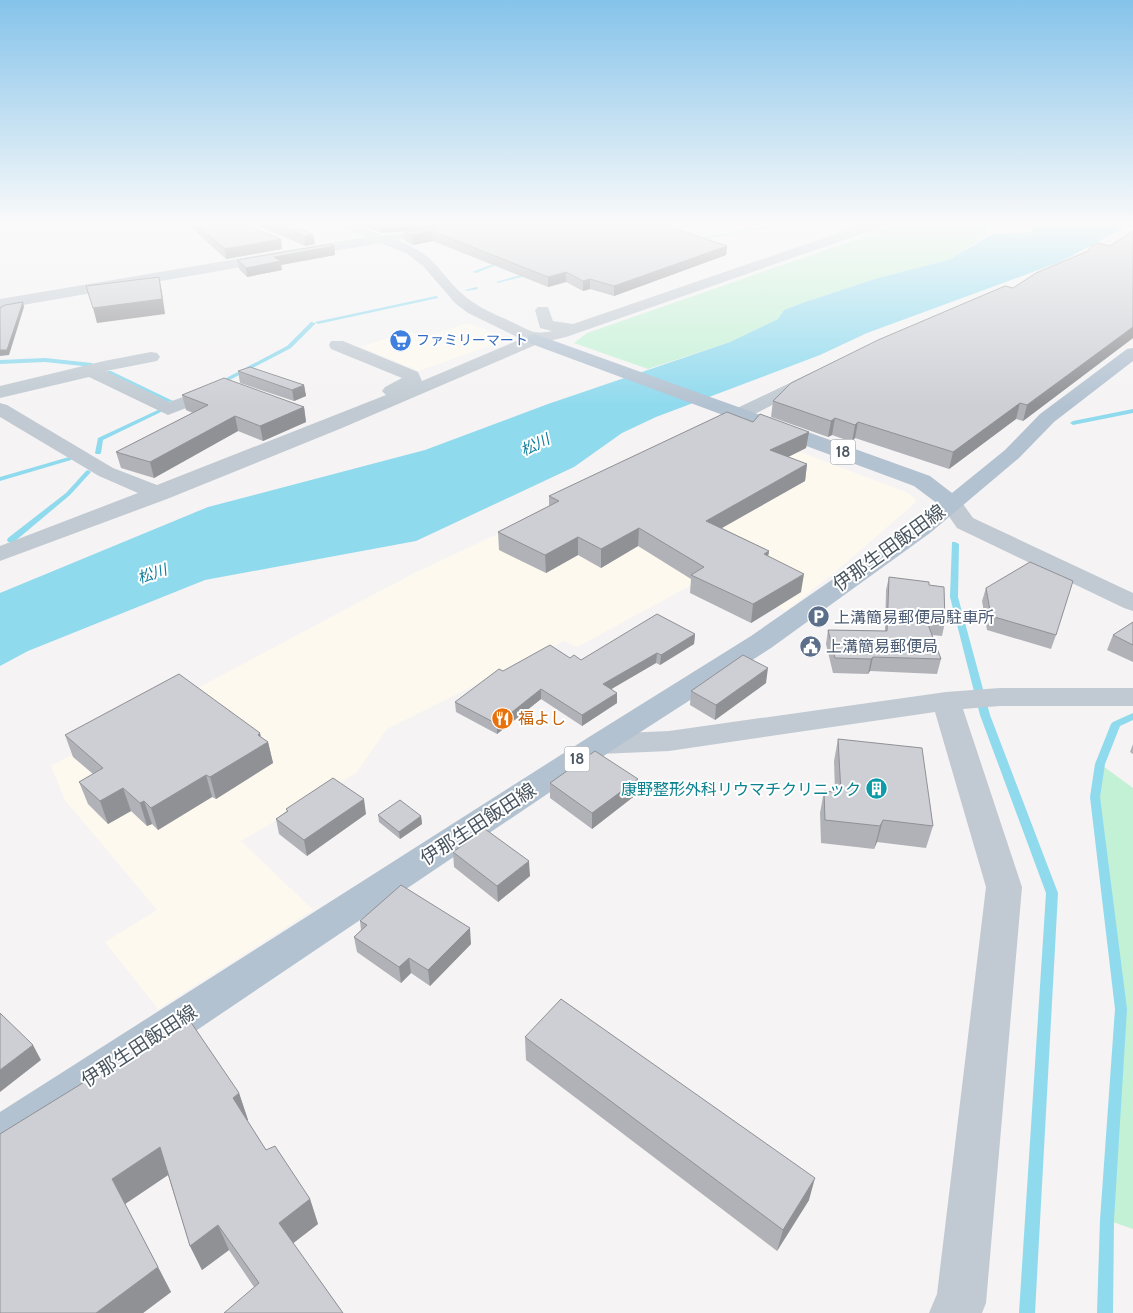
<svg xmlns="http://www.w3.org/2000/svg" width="1133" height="1313" font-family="Cabin,'Noto Sans JP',sans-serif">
	<rect width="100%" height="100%" fill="#f5f3f3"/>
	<g fill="#fdf9ef">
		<path d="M468 323 503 336 500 342 419 371 361 347 408 331 424 337Z"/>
		<path d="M735 423 775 438 800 452 906 492 915 498V503L834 573 786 611 713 575 734 562 577 647 564 641 387 729 356 773 241 841 313 910 158 1009 105 942 157 910 65 800 51 766 414 573Z"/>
	</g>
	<g fill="#c3f1d5">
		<path d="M906 222H1014L991 227 981 239 948 260 878 278 805 302 784 310 778 319 730 342 648 369 574 343 587 333Z"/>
		<path d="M1100 764 1133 788V1229L1107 1220 1121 1009 1095 797Z"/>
	</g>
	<path fill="#90daee" d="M1047 222 1133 223 1060 262 867 333 820 355 656 417 622 433 574 467 416 541 205 580 28 651 0 666V593L208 507 425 450 548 404 730 342 778 319 784 310 805 302 878 278 948 260 993 234 1026 233Z"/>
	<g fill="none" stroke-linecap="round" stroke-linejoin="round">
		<g fill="#90daee" fill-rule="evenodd">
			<path d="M792 222H800L693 241 691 240Z"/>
			<path d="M7 224 8 226 0 228V226Z"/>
			<path d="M503 260 507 261 476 273 472 272Z"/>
			<path d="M531 272 533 274 498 283 496 282Z"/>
			<path d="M476 287 478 288V289L467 291 465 290Z"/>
			<path d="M436 296 438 297V298L318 324 315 322Z"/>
			<path d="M311 322 316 323 291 348 220 385 215 384 287 346Z"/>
			<path d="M45 358 92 363 95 365 92 367 45 362 0 364V360Z"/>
			<path d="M107 371H111L173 401 168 402 107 373Z"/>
			<path d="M1133 409V413L1073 425 1070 423 1073 421Z"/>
			<path d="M158 410 163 411 103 440 101 453 100 454H96L95 453 98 438Z"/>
			<path d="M69 457 71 458V460L0 481V477Z"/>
			<path d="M88 470 91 472 70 495 14 542H8L7 540 8 538 66 493 86 471Z"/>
			<path d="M952 542H955L959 544 958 597 990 715 1058 893 1035 1313H1019L1046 893 980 715 950 597Z"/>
			<path d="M1133 713V720L1120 726 1105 764 1100 797 1127 1009 1114 1220 1113 1313H1097L1100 1220 1115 1009 1090 797 1095 764 1111 724 1113 722Z"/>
		</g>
		<g fill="#c1cad2" fill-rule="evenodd">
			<path d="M331 222H348L382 235 470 227 494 222H516L514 225 470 235 397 240C438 255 438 274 467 298 481 309 497 315 512 322 529 330 533 335 552 331L540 328 535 310 538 307H548L553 321 573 324 871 222H889L887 225 566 337 540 343 342 428 167 499 0 561V546L138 493 99 476 0 417V403L7 405 113 468 157 485 386 395 382 391 385 387 402 378 331 349 329 345 331 341H343L418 372 422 381 521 339 468 313 455 303 423 266 406 253 380 243 0 309V299L366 237 333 225Z"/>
			<path d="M151 352 157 353 160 357 157 361 106 371 169 402 219 384 225 385 228 389 225 393 168 415 89 377 0 398V386L104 361Z"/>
			<path d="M815 371 821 372 824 376 821 380 747 418H733L730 414 733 410Z"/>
			<path d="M950 495 958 497 973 518 1133 593V611L1124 608 957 528 939 502 942 497Z"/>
			<path d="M1000 688H1133V706H1000L963 709 1022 887 986 1303 982 1313H929L937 1294 986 887 935 712 669 751 600 754 589 751 585 744 589 737 600 734 669 731 946 692Z"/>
		</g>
		<path fill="#b3c2d1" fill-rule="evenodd" d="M535 334 930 476 952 493 1005 450 1040 414 1127 349 1133 348V361L1054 422 1019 458 930 533 771 648 611 751 16 1152 0 1158V1112L589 737 751 636 914 523 938 504 914 486 529 343 527 339 529 335Z"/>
	</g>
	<g fill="#b0b2b7">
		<path d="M185 222H236L282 249 226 259Z"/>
		<path d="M250 222H288L313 235 315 244 305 246Z"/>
		<path d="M351 222H485L470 225 382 233Z"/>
		<path d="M470 227 727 246 726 255 614 296 590 289 583 291 566 282 548 287 433 241 413 245 405 241 404 232Z"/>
		<path d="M1133 231V338L1023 421 1016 419 949 469 855 438 852 442 832 435 828 437 771 417 773 401 1013 288 1110 246Z"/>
		<path d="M334 246 335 255 281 265 282 270 247 277 239 269 237 260Z"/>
		<path d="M238 371 304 385 306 396 294 401 240 383Z"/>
		<path d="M182 395 304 407 306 422 263 441 238 431 154 478 121 468 116 452 193 413 186 410Z"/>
		<path d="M753 422 809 432 806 448 788 457 807 464 805 481 722 528 769 551 768 556 801 592 751 623 690 593 691 579 638 546 601 568 578 555 546 573 499 550 498 532 549 506V496Z"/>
		<path d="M889 577 929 585 945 622 942 636 932 635 941 659 937 674 870 671 868 674 833 673 826 644 828 630 885 631 886 590Z"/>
		<path d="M986 588 1056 635 1051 649 987 630 982 601Z"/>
		<path d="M1133 622V662L1107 650 1113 635Z"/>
		<path d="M695 634 694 644 660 665 656 663 611 689 617 703 582 726 541 699 497 734 456 712 455 702 503 671 570 658 581 660Z"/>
		<path d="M766 683 715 720 690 705 691 691Z"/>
		<path d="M65 735 261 737 268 742 273 763 216 799 212 797 158 830 152 824 147 826 131 811 108 824 88 804 79 782 93 774 73 757Z"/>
		<path d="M838 739 933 826 926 848 877 842 874 849 821 843 820 813 824 791 835 792 834 761Z"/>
		<path d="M1133 744V754L1130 752Z"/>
		<path d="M550 783 637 794 592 829 550 798Z"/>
		<path d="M286 809 366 814 307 856 279 834 276 819 287 811Z"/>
		<path d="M378 815 421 816 422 824 400 839 379 822Z"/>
		<path d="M453 852 530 876 498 902 454 867Z"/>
		<path d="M360 921 471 944 430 986 411 973 401 983 357 952 354 937 361 930Z"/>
		<path d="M525 1037 809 1200 777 1251 526 1060Z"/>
		<path d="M239 1093 248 1120H247L266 1150 310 1199 318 1224 293 1243 343 1313 254 1287 229 1250 202 1270 190 1246 168 1175 125 1204 171 1292 143 1313H0Z"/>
	</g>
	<g fill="#909195">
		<path d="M401 222H485L470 225 382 233 381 224Z"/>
		<path d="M432 231 433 241 413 245 412 235Z"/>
		<path d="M313 235 315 244 305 246 304 236Z"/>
		<path d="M281 239 282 249 226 259 225 249Z"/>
		<path d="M334 246 335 255 281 265 282 270 247 277 246 268 274 257Z"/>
		<path d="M727 246 726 255 614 296V286Z"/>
		<path d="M566 272V282L548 287V277Z"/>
		<path d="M159 277 162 292 165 314 97 323 93 308Z"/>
		<path d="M590 279V289L583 291V281Z"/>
		<path d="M23 302 24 307 9 355 0 356V350Z"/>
		<path d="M1133 327V338L1023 421 1027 405Z"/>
		<path d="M304 385 306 396 294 401 292 390Z"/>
		<path d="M1020 403 1016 419 949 469 953 452Z"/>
		<path d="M304 407 306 422 263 441 260 426Z"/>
		<path d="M235 416 238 431 154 478 150 462Z"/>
		<path d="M835 418 832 435 828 437 831 421Z"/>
		<path d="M858 422 855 438 852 442 855 425Z"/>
		<path d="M809 432 806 448 768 467 770 450Z"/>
		<path d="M807 464 805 481 704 538 706 521Z"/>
		<path d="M639 528 638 546 601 568V549Z"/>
		<path d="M578 537V555L546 573 545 555Z"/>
		<path d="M769 551 766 569 764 554Z"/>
		<path d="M804 574 801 592 751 623 753 604Z"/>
		<path d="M695 634 694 644 660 665 661 655Z"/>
		<path d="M657 653 656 663 603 694V684Z"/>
		<path d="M873 657 870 671 868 674 871 659Z"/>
		<path d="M768 668 766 683 715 720 716 705Z"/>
		<path d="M541 689V699L497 734V724Z"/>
		<path d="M617 693V703L582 726V715Z"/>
		<path d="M260 733 263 744 268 742 273 763 216 799 210 777 258 735Z"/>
		<path d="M206 775 212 797 158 830 151 808Z"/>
		<path d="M638 779 637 794 592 829V813Z"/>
		<path d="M123 788 131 811 108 824 100 801Z"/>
		<path d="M364 799 366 814 307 856 304 840Z"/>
		<path d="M144 801 152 824 147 826 140 803Z"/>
		<path d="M421 816 422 824 400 839 399 832Z"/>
		<path d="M883 820 877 842 874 849 880 826Z"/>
		<path d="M529 861 530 876 498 902 497 886Z"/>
		<path d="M470 928 471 944 430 986 428 970Z"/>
		<path d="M409 958 411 973 401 983 399 967Z"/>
		<path d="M33 1045 41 1060 0 1092V1070Z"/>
		<path d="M239 1093 248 1120 242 1124 233 1098Z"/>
		<path d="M160 1147 171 1173 125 1204 112 1179Z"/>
		<path d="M815 1178 809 1200 777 1251 783 1230Z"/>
		<path d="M310 1199 318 1224 287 1248 279 1223Z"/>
		<path d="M218 1225 229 1250 202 1270 190 1246Z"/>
		<path d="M158 1267 171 1292 143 1313H96Z"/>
	</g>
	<g fill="#cdcfd5" stroke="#909195">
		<path d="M193 222H236L281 239 225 249Z"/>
		<path d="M270 222H287L313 235 304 236Z"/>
		<path d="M376 222H401L381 224Z"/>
		<path d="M494 222H655L727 246 614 286 590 279 583 281 566 272 548 277 432 231 412 235 404 232 470 227Z"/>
		<path d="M1133 231V327L1027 405 1020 403 953 452 858 422 855 425 835 418 831 421 773 401 791 383 878 340 1005 286 1013 288 1036 273 1088 251 1091 246 1098 243 1110 246Z"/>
		<path d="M331 244 334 246 274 257 281 261 246 268 237 260Z"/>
		<path d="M159 277 162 299 93 308 86 286Z"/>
		<path d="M23 302 7 350H0V308L5 305Z"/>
		<path d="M250 367 304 385 292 390 238 371Z"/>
		<path d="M224 378 304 407 260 426 235 416 150 462 116 452 208 405 182 395Z"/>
		<path d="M727 412 753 422 760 414 809 432 770 450 807 464 706 521 769 551 764 554 804 574 753 604 691 575 704 567 639 528 601 549 578 537 545 555 498 532 559 501 549 496Z"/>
		<path d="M1030 562 1073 581 1056 635 991 616 986 588Z"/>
		<path d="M889 577 929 582V585L944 587 945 622 926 619 941 659 873 657 871 659 835 658 828 630 887 631Z"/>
		<path d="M657 614 695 634 661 655 657 653 603 684 617 693 582 715 541 689 497 724 455 702 499 669 503 671 550 645 570 658 574 655 581 660Z"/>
		<path d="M1133 622V645L1113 635Z"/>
		<path d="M743 655 768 668 716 705 691 691Z"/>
		<path d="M179 674 260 733 258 735 268 742 210 777 206 775 151 808 144 801 140 803 123 788 100 801 79 782 103 768 65 735Z"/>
		<path d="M838 739 922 748 933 826 883 820 880 826 825 820 824 791 841 793Z"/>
		<path d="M595 751 638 779 592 813 550 783Z"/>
		<path d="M333 778 364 799 304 840 276 819 288 811 286 809Z"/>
		<path d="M400 800 421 816 399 832 378 815Z"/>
		<path d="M485 829 529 861 497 886 453 852Z"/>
		<path d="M401 885 470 928 428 970 409 958 399 967 354 937 367 925 360 921Z"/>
		<path d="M561 999 815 1178 783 1230 525 1037Z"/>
		<path d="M0 1013 33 1045 0 1070Z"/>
		<path d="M188 1018 239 1093 233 1098 266 1150 275 1146 310 1199 279 1223 343 1313H224L259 1283 218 1225 190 1246 160 1147 112 1179 158 1267 96 1313H0V1134Z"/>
	</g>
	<linearGradient id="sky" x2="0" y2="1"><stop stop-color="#85c3ea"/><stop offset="0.55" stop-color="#fafafa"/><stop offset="1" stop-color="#fafafa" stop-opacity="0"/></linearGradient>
	<rect width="1133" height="406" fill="url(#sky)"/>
	<defs>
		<symbol id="supermarket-disc" viewBox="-11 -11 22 22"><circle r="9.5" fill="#3f7fe0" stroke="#fff"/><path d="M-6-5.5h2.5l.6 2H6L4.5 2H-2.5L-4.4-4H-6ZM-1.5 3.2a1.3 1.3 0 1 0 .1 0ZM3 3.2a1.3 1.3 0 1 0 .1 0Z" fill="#fff"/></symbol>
		<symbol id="parking-disc" viewBox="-11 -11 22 22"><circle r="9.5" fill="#5c6f8a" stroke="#fff"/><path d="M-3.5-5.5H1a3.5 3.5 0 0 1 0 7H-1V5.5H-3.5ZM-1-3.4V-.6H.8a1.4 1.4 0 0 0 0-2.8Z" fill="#fff"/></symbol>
		<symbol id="civic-disc" viewBox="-11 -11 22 22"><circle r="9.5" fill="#5c6f8a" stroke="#fff"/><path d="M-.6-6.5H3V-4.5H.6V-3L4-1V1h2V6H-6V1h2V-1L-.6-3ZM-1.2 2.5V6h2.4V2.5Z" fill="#fff"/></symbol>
		<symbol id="restaurant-disc" viewBox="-11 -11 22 22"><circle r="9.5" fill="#e8710a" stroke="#fff"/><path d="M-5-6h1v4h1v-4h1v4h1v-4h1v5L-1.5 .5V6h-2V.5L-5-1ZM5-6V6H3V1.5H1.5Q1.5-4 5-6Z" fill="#fff"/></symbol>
		<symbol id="building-disc" viewBox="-11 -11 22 22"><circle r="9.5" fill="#0f9aa8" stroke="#fff"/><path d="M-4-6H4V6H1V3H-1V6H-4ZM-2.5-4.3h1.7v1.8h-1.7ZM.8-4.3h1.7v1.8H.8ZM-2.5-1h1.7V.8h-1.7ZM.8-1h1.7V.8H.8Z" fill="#fff"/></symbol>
	</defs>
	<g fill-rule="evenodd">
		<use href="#supermarket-disc" x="388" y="328" width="25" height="25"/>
		<use href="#parking-disc" x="806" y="604" width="25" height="25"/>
		<use href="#civic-disc" x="798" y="634" width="25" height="25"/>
		<use href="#restaurant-disc" x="490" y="706" width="25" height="25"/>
		<use href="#building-disc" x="864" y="776" width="25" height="25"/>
	</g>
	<g text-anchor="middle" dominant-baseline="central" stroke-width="4" stroke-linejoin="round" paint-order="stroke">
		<g font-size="14" fill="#366cbe" stroke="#fff" text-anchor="start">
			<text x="416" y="340">ファミリーマート</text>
		</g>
		<g font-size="15" font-style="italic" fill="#0c7c9b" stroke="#fff">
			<text transform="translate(535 445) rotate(-26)">松川</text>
			<text transform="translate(152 574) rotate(-19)">松川</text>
		</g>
		<g fill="#fff" stroke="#808990" stroke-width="1">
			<rect x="830.5" y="439.5" width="25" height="25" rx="4"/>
			<rect x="564.5" y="746.5" width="25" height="25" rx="4"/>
		</g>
		<g font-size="15" font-weight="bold" fill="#4a5661">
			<text x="843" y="452">18</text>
			<text x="577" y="759">18</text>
		</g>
		<g font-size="16" fill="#4e5e75" stroke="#fff" text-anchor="start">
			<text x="834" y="617">上溝簡易郵便局駐車所</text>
			<text x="826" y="646">上溝簡易郵便局</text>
		</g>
		<g font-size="16" fill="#c56008" stroke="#fff" text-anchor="start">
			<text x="518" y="718">福よし</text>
		</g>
		<g font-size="16" fill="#0d838f" stroke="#fff" text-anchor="end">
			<text x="861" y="789">康野整形外科リウマチクリニック</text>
		</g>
		<g font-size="19" fill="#4a5661" stroke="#fff">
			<text transform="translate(889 548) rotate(-36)">伊那生田飯田線</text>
			<text transform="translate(478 824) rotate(-33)">伊那生田飯田線</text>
			<text transform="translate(139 1046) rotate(-33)">伊那生田飯田線</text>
		</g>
	</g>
</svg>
